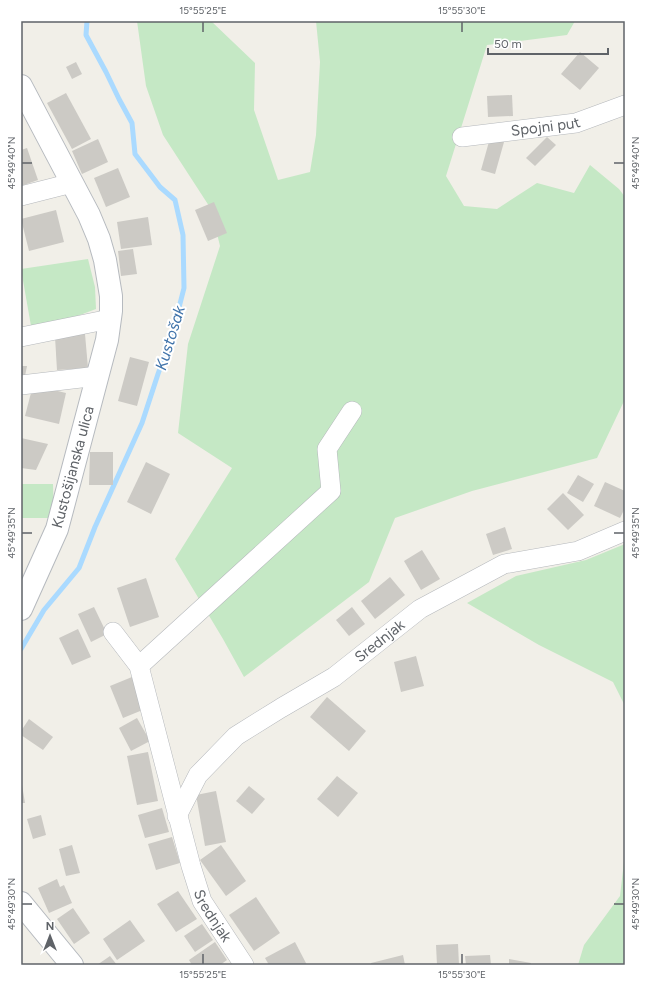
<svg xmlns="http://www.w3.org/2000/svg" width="646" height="986" font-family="Figtree,sans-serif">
	<rect width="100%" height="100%" fill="#f1efe8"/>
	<g fill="#c5e8c5">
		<path d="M137 21H211L255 63 254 110 278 180 310 172 316 135 320 62 316 21H575L567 35 487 45 446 176 464 206 497 209 537 183 574 193 590 165 619 189 625 197V399L597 458 472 491 395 518 369 582 244 677 223 639 175 559 232 468 178 433 188 344 220 246 211 209 163 135 146 86Z"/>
		<path d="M88 259 95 287 96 309 64 321 31 326 21 269Z"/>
		<path d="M21 484H53L54 518H21Z"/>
		<path d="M625 544V706L613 682 539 645 467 603 516 576 586 560Z"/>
		<path d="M625 853V965H578L584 945 620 896Z"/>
	</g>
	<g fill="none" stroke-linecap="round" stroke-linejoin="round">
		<path stroke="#aadaff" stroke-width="5" d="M21 649 44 610 79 568 95 527 142 423 158 374 172 335 184 288 183 235 175 200 160 187 135 154 132 123 119 99 106 72 86 35 87 21"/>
	</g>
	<g fill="#cccac5">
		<path d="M580 52 599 68 580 90 561 74Z"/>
		<path d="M76 62 82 74 72 79 66 67Z"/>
		<path d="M66 93 91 139 72 149 47 103Z"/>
		<path d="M512 95 513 116 488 117 487 96Z"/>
		<path d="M547 137 556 145 535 166 526 158Z"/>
		<path d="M490 138 504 142 495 174 481 170Z"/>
		<path d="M98 139 108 162 82 174 72 151Z"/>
		<path d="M27 148 38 180 21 186V150Z"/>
		<path d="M118 168 130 197 106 207 94 178Z"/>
		<path d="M214 202 227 233 208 241 195 210Z"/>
		<path d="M56 210 64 242 29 251 21 219Z"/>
		<path d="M148 217 152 245 121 249 117 222Z"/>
		<path d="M133 249 137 274 121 276 118 251Z"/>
		<path d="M85 334 88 368 57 370 55 337Z"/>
		<path d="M130 357 149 362 137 406 118 401Z"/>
		<path d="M21 366H27L24 381H21Z"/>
		<path d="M33 385 66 393 59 424 25 416Z"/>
		<path d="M21 438 48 444 36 470 21 468Z"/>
		<path d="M90 452H113V485H89Z"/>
		<path d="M146 462 170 474 151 514 127 502Z"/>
		<path d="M578 475 594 484 583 502 567 493Z"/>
		<path d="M605 482 625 491V508L620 518 594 506Z"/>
		<path d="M563 493 584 515 568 530 547 509Z"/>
		<path d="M505 527 512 549 493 555 486 534Z"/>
		<path d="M422 550 440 579 421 590 404 561Z"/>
		<path d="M390 577 405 595 375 619 361 601Z"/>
		<path d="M146 578 159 617 130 627 117 588Z"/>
		<path d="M94 607 107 634 91 642 78 614Z"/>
		<path d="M352 607 365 624 349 636 336 620Z"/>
		<path d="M78 629 91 657 72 665 59 638Z"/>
		<path d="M416 656 424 686 401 692 394 662Z"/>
		<path d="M132 677 145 709 123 718 110 686Z"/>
		<path d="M327 697 366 731 349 751 310 717Z"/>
		<path d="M137 718 150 741 131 751 119 728Z"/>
		<path d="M29 719 53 737 43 750 21 735V731Z"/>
		<path d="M148 752 158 801 137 805 127 756Z"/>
		<path d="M337 776 358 793 338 817 317 799Z"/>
		<path d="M22 785 25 803H21V786Z"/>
		<path d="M249 786 265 799 252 814 236 801Z"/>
		<path d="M216 791 226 842 205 846 196 795Z"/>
		<path d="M162 808 169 832 145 838 138 815Z"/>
		<path d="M41 815 46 835 33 839 27 819Z"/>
		<path d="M172 837 180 863 156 870 148 844Z"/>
		<path d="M72 845 80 873 66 876 59 849Z"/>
		<path d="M221 845 246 881 226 896 200 860Z"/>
		<path d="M57 879 60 887 64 885 72 903 49 913 38 888Z"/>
		<path d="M178 891 197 919 176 932 157 904Z"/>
		<path d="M256 897 280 933 254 951 229 915Z"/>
		<path d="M73 908 90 933 74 944 57 919Z"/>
		<path d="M130 920 145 941 117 960 103 939Z"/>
		<path d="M202 924 213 940 195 952 184 936Z"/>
		<path d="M215 942 227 960 220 965H192L189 960Z"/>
		<path d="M295 942 307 965H269L265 958Z"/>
		<path d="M458 944 459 965H437L436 945Z"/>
		<path d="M403 955 405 965H371V963Z"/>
		<path d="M490 955 491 965H466L465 956Z"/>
		<path d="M110 956 117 965H97Z"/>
		<path d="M509 959 531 963V965H509Z"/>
	</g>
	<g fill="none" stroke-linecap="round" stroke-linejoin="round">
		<defs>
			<g id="street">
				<path id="s1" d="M462 137 576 123 625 105"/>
				<path d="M21 196 72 183"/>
				<path d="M21 337 110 319"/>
				<path d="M21 385 98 376"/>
				<path id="s2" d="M113 632 139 666 191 866 202 901 244 965"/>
				<path d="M139 666 331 491 327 449 352 411"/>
				<path id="s3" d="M177 816 198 775 236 736 281 708 334 677 420 609 504 564 578 551 625 531"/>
			</g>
			<g id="secondary">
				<path d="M21 86 89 215 99 239 105 260 111 296V311L107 340 57 529 21 609"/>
				<path d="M21 903 72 965"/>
			</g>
		</defs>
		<use href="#street" stroke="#b5b8bc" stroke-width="20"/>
		<use href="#secondary" stroke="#b6babf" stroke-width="24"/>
		<use href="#street" stroke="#fff" stroke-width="19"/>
		<use href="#secondary" stroke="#fff" stroke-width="22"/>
	</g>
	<path fill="none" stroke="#5f6368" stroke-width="1.5" d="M203 22V32M462 22V32M22 163H32M614 163H624M22 533H32M614 533H624M22 904H32M614 904H624M203 954V964M462 954V964"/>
	<g text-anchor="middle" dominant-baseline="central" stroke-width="4" stroke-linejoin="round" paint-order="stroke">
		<g font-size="15" fill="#5f6368" stroke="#fff">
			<text stroke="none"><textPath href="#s1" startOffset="84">Spojni put</textPath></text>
			<text transform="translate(73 467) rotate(-75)">Kustošijanska ulica</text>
			<text stroke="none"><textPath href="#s3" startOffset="273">Srednjak</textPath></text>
			<text stroke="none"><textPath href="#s2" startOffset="304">Srednjak</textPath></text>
		</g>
		<g font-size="16" font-style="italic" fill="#4174aa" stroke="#fff">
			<text transform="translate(170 338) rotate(-73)">Kustošak</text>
		</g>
	</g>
	<rect width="646" height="986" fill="none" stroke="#ffffff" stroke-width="44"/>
	<g transform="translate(50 936)" stroke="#ffffff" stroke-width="3" paint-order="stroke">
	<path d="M0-3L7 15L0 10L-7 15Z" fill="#5f6368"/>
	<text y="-6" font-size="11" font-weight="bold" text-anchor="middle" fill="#5f6368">N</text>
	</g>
	<path d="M488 48v6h120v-6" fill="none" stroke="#5f6368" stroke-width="2"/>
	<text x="494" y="48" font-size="12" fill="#5f6368" stroke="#ffffff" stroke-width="3" paint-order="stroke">50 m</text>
	<rect x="22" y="22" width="602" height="942" fill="none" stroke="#5f6368" stroke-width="1.5"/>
	<g font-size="10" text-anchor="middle" fill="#5f6368">
		<text x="203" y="14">15°55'25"E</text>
		<text x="462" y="14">15°55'30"E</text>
		<text transform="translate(11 163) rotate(-90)" y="4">45°49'40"N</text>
		<text transform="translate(635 163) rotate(-90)" y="4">45°49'40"N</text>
		<text transform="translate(11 533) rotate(-90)" y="4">45°49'35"N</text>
		<text transform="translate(635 533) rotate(-90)" y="4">45°49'35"N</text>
		<text transform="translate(11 904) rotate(-90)" y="4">45°49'30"N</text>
		<text transform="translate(635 904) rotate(-90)" y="4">45°49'30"N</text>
		<text x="203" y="978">15°55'25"E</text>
		<text x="462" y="978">15°55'30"E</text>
	</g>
</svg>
